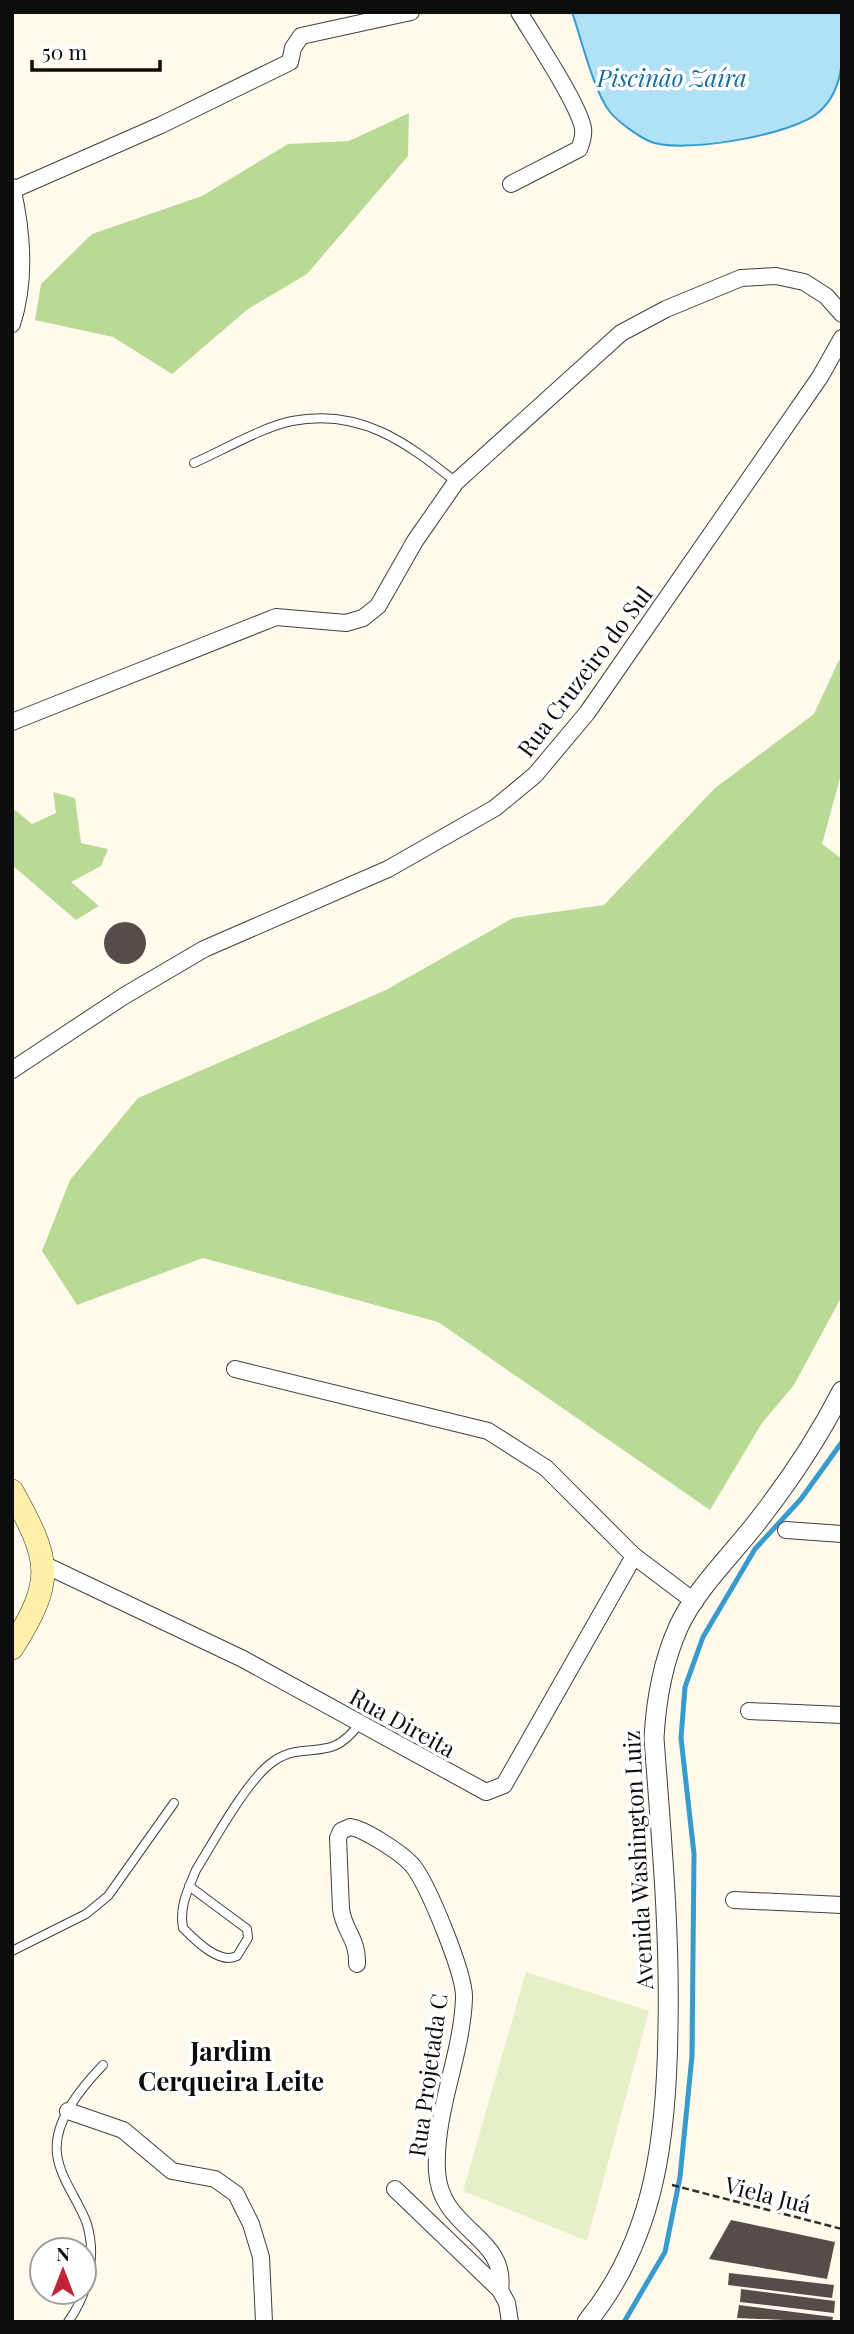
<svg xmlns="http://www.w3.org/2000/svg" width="854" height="2334" font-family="'Playfair Display',serif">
	<rect width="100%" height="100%" fill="#fffaec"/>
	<g fill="#b9da95">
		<path d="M409 113 408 156 307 274 248 309 172 374 113 337 35 320 41 284 92 234 202 196 288 144 349 141Z"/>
		<path d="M839 660 842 661V771L822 844 842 859V1296L794 1385 762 1423 710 1510 438 1322 203 1258 77 1305 42 1251 70 1180 138 1098 386 990 513 918 604 905 715 788 814 714Z"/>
		<path d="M53 792 75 798 81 843 108 849 101 866 71 882 99 906 76 920 12 865V814L15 810 32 824 56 813Z"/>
	</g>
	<path fill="#e5f0c8" d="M526 1972 649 2011 587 2241 463 2191Z"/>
	<path fill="#b1e1f7" stroke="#379bce" stroke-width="2" d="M572 12H842C842 48 848 86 819 112 794 135 678 155 649 141 638 136 618 122 610 112 594 92 581 38 572 12Z"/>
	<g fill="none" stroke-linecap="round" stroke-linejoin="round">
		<path stroke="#379bce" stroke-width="5" d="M624 2322 665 2252 680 2177 692 2056 694 1854 681 1738 685 1687 703 1637 755 1549 801 1499 842 1442"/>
	</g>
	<g fill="#554d49">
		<circle cx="125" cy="943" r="21"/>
		<path d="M731 2220 835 2242 827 2279 709 2259Z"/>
		<path d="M729 2273 834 2285 832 2298 728 2285Z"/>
		<path d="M741 2289 835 2301 834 2313 740 2302Z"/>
		<path d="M739 2305 833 2317 832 2322 737 2318Z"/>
	</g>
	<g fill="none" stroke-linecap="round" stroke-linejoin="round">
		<defs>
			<g id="service">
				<path d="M194 463C221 451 265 426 292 421 360 408 406 442 456 482"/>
				<path d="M189 1886 247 1929 248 1938 237 1956C219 1965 195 1940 183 1928 179 1906 188 1890 196 1870 214 1841 248 1778 274 1761 307 1739 330 1765 359 1724"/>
				<path d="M12 1951 86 1914 108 1896 174 1803"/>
				<path d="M68 2322C88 2294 97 2258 87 2224 79 2201 60 2179 57 2154 53 2121 82 2087 103 2065"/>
			</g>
			<g id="minor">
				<path d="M511 184 579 149C582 142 584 135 583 128 578 103 534 37 519 12"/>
				<path d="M12 187C22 230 26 281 12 324"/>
				<path d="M13 190 161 125 290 62 293 48 301 36 411 12"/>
				<path d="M12 722 276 617 346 623 363 618 378 606 415 541 456 482 621 333 666 309 741 278 776 276 804 282 826 296 842 314"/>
				<path d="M12 1070 124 996 204 949 388 869 495 808 535 775 587 713 820 377 842 338"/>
				<path d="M235 1369 488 1431 546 1468 634 1556 695 1602"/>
				<path d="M786 1530 842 1534"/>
				<path d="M45 1565 243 1659 486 1792 504 1785 634 1556"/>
				<path d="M749 1711 842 1715"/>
				<path d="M734 1900 842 1905"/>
				<path d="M357 1964C358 1938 344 1932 341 1909L338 1838 341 1831 350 1827C365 1829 403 1854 413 1866 428 1885 465 1974 464 1998 462 2057 434 2111 437 2171 440 2231 508 2235 500 2290"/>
				<path d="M68 2111 123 2130 172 2171 215 2179 236 2194 251 2224 261 2257 264 2322"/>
				<path d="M395 2189 500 2290 507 2303 510 2322"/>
			</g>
			<path id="tertiary" d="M587 2322C657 2236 667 2131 668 2025 670 1929 661 1834 654 1738 656 1701 663 1662 678 1628 696 1588 734 1553 761 1517 792 1477 819 1436 842 1391"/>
			<path id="secondary" d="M12 1491C50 1560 56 1579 12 1648"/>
		</defs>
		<use href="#service" stroke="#404040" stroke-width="10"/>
		<use href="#minor" stroke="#404040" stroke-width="18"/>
		<use href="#tertiary" stroke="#404040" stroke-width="21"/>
		<use href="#secondary" stroke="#2f2f2f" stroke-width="24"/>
		<path stroke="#2f2f2f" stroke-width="2.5" stroke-dasharray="7 3.5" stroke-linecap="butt" d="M672 2185 842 2229"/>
		<use href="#service" stroke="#fff" stroke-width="8"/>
		<use href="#minor" stroke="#fff" stroke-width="16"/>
		<use href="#tertiary" stroke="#fff" stroke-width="19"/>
		<use href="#secondary" stroke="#fff0a7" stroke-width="23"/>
	</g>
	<g text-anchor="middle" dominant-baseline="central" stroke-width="7" stroke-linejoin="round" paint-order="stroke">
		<g font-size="23" fill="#0d0d0d" stroke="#fff">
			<text transform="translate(584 671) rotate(-53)">Rua Cruzeiro do Sul</text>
			<text transform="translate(403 1722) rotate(29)">Rua Direita</text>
			<text transform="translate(637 1860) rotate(-93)">Avenida Washington Luiz</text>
			<text transform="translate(427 2075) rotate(-82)">Rua Projetada C</text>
			<text transform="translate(768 2194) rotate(14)">Viela Juá</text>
		</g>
		<g font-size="24" font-style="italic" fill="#156c9f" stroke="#fff">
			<text x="672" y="77">Piscinão Zaíra</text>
		</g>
		<g font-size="26" font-weight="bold" fill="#0d0d0d" stroke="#fff">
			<text x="231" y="2050">Jardim<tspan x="231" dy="30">Cerqueira Leite</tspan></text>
		</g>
	</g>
	<rect width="854" height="2334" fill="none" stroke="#0d0d0d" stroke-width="28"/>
	<g transform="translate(63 2271)"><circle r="33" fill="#ffffff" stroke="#9e9e9e" stroke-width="2"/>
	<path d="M0-5L12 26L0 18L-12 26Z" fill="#be2435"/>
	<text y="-10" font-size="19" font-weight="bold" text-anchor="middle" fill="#0d0d0d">N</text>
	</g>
	<path d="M32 60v10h128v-10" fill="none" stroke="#0d0d0d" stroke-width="3.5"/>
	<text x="42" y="60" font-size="21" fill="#0d0d0d" stroke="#ffffff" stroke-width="5" paint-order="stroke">50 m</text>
</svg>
